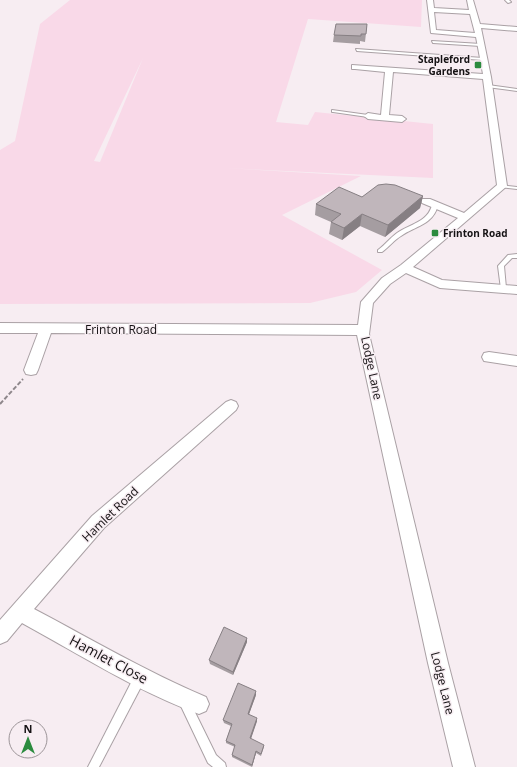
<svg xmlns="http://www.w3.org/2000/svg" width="517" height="767" font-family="'Open Sans',sans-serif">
	<rect width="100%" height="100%" fill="#f7edf2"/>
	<path fill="#f9d9e8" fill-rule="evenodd" d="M70 0H422L421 27 308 19 276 122 308 125 315 112 433 124V178L225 168 361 176 282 215 382 270 356 292 310 303 0 304V150L15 141 40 24ZM143 58 100 162 94 161Z"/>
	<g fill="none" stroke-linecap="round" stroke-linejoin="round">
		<defs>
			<g id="lane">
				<path d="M505 0H509L511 2 508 3Z"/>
				<path d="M432 41 481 44 483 45 481 46 433 43Z"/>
				<path d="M356 49 483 58 485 59 483 60 357 51Z"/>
				<path d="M488 85 517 89V91L487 87V85Z"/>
				<path d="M332 110 368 115 370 116 368 117 333 112H332Z"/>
				<path d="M500 185 517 187V189L500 187Z"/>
				<path d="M435 203 438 205C433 225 415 226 401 236 394 240 389 247 382 252H378V250C385 245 390 238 397 233 410 224 428 222 432 205Z"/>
				<path d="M517 254V258H512L504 266 506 288 503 290 501 289 498 266 508 255Z"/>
				<path d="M139 674 143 675 144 679 143 683 99 767H88L135 675Z"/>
				<path d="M184 697 188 698 216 755 225 763 226 767H213L208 763 179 702 180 698Z"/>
			</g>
			<g id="street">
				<path d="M427 0H433L434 8 469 10 467 0H473L480 24 517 27V31L481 28 491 77 507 186 413 267 442 280 517 286V294L440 288 406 273 390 284 373 303 369 334 448 663 475 767H453L428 663 357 335 51 333 38 370 36 374 31 375 26 374 24 370 38 333H0V323L358 325 361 302 382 278 401 265 458 218 422 203 421 201 422 199H430L464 213 497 185 483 79 393 72 389 115 402 116 406 119 402 122 368 119 364 116 368 113 381 115 385 72 355 69H352V65L483 74 476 37 431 33ZM434 12 470 14 475 33 436 30Z"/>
				<path d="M489 352 517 356V366L484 361 482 357 484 353Z"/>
				<path d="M231 400 236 402 238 406 236 410 104 528 34 609C91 639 147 672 206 697L209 704 206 711 199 714C138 692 79 654 22 623L7 641 0 644V620L92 516 226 402Z"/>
			</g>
		</defs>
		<use href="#lane" stroke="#aaa1a5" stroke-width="2"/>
		<use href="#street" stroke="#aaa1a5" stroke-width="2"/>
		<path stroke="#8e878b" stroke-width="2" stroke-dasharray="4.5 2" stroke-linecap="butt" d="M0 404 23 379"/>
		<use href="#lane" fill="#fff" fill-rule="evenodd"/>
		<use href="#street" fill="#fff" fill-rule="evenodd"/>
	</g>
	<g fill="#a59da1">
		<path d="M367 24 365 42 360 41V44L333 42 334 35Z"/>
		<path d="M423 196 420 208 385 237 360 226 342 240 329 234 331 222 315 215 316 204 362 197Z"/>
		<path d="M247 638V642L233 675 210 664 209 660Z"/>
		<path d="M256 695 249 714 257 721 251 739 264 747 261 756 256 753 252 767 232 757V755L235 747 226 743V741L231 726 224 723 223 720Z"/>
	</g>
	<g fill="#867f83">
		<path d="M423 196 420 208 385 237 388 225Z"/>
		<path d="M362 214 360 226 342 240 344 228Z"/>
		<path d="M247 638V642L233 675V672Z"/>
		<path d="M256 691V695L248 717V714Z"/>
		<path d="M257 718V721L250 741V738Z"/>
		<path d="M256 751V753L252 767V765Z"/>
	</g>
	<g fill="#c0b6bb" stroke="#867f83">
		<path d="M336 24H367L366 34H361V36L334 35Z"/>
		<path d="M386 184 395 185 423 196 388 225 362 214 344 228 331 222 341 214 316 204 339 187 362 197 378 185Z"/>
		<path d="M224 627 247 638 233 672 209 660Z"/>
		<path d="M238 683 256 691 248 714 257 718 250 738 264 745 261 754 256 751 252 765 232 755 235 745 226 741 232 724 223 720Z"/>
	</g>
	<g fill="#2b8b3e" stroke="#f7edf2" stroke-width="1.5">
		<rect x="474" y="61" width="8" height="8" rx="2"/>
		<rect x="431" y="229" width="8" height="8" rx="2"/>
	</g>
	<g text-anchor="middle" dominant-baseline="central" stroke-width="3" stroke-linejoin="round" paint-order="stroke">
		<g font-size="10" font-weight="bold" fill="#151214" stroke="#f7edf2" text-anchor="end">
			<text x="470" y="59">Stapleford<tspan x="470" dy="12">Gardens</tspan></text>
			<text x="443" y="233" text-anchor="start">Frinton Road</text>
		</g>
		<g font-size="12" fill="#151214" stroke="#f7edf2">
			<text x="121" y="329">Frinton Road</text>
			<text transform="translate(372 368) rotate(78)">Lodge Lane</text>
			<text transform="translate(110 514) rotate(-44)">Hamlet Road</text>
			<text transform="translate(443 683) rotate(76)">Lodge Lane</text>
		</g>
		<g font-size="14" fill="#151214" stroke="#f7edf2">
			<text transform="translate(109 659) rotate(28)">Hamlet Close</text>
		</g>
	</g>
	<g transform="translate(28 739)"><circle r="19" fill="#f7edf2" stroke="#9d9599"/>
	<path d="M0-3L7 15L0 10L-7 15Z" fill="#2b8b3e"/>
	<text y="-6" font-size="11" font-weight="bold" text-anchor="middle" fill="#151214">N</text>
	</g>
</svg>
